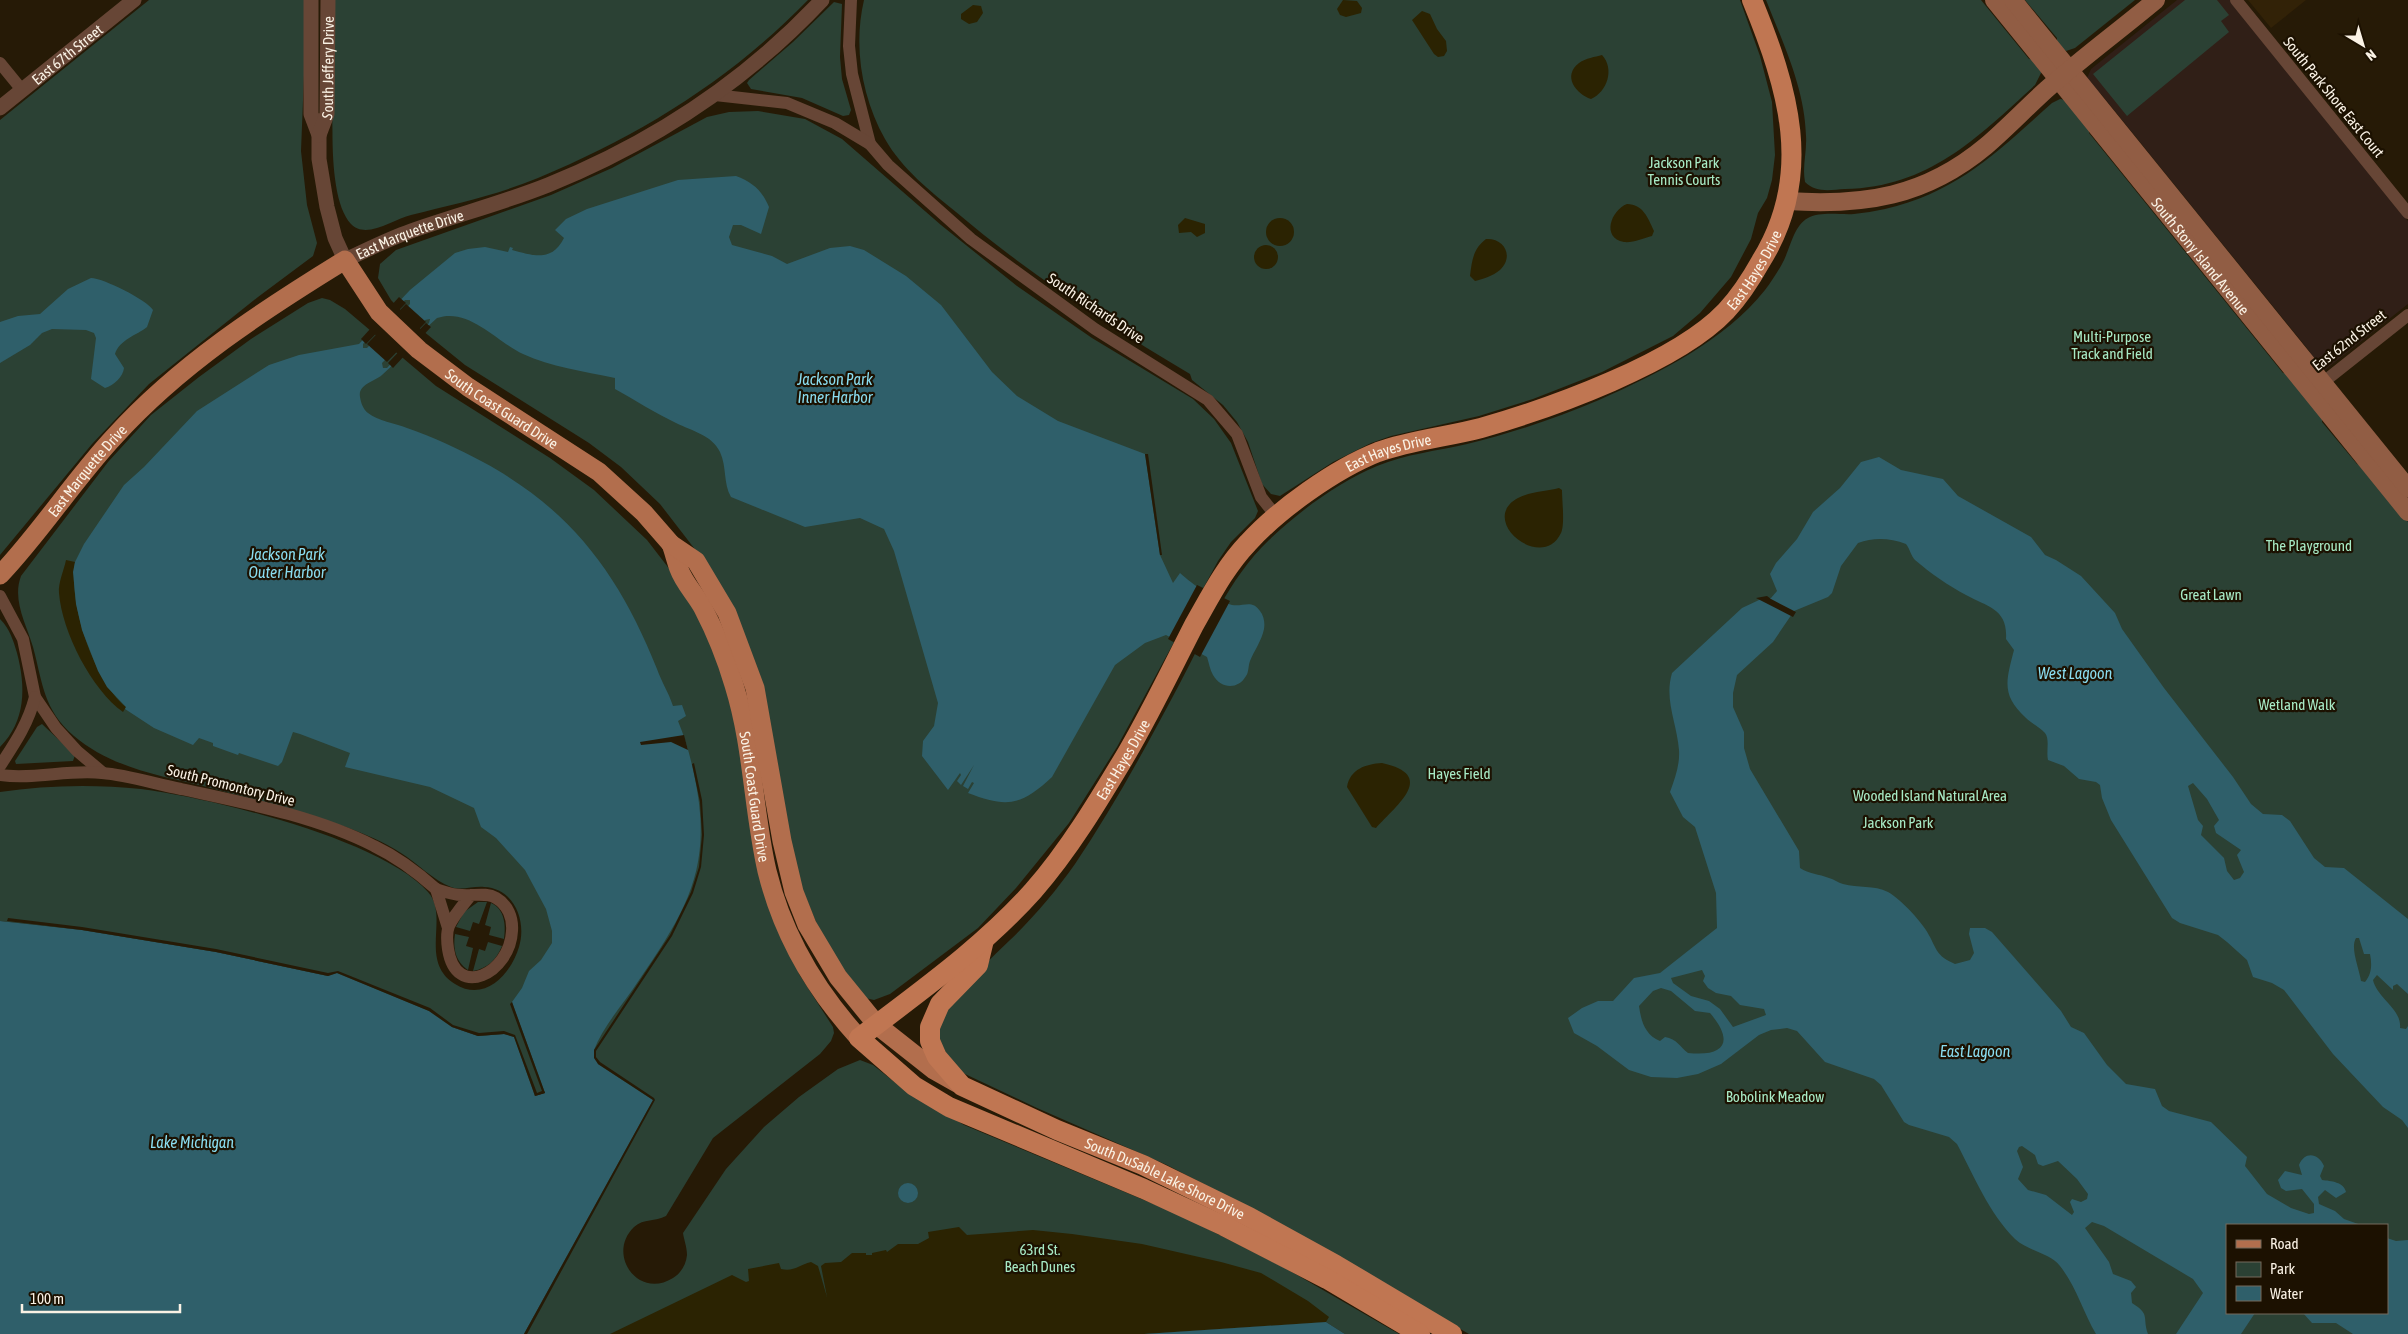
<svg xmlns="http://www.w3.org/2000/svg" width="2408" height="1334" font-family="'Asap Condensed',sans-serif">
	<rect width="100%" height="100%" fill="#261a06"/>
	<path fill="#322207" d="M2248 0H2306L2271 28Z"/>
	<path fill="#301f17" d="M2177 0H2230L2408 221V304L2325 370 2321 369 2309 356 2310 352 2101 94 2096 93 2087 78 2091 69Z"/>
	<g fill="#2b4134" fill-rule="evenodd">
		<path d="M149 0H307L301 151 307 205 317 243 313 256 258 297 149 384 92 444 0 555V120Z"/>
		<path d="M334 0H808C730 80 641 135 538 178 497 195 454 204 411 215 394 219 366 240 351 224 323 194 335 86 335 45 335 30 334 15 334 0Z"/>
		<path d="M864 0H1740L1760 56 1772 102 1775 155 1772 180 1767 198 1758 213 1751 239 1731 277 1700 313 1673 336 1602 372 1533 399 1479 416 1391 436 1371 443 1333 462 1280 496 1271 494 1262 484 1248 442 1237 422 1223 405 1192 380 1190 374C1108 325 1029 274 956 212 930 191 902 169 885 139 862 98 853 47 864 0Z"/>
		<path d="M1766 0H1981L2029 59 2035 60 2042 71 2035 85C1977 138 1929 187 1845 189 1830 190 1816 193 1805 182 1802 167 1807 152 1806 136 1805 89 1783 43 1766 0Z"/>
		<path d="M2025 0H2135L2075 48 2066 51 2057 45V38Z"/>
		<path d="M2185 0H2217L2229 15 2221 21 2229 32 2127 116 2093 74Z"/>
		<path d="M834 2 842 4 840 57 842 79 851 110 849 115 843 116 802 98 751 89 747 83 749 80 793 42Z"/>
		<path d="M2060 99 2066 100 2089 127V133L2283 373 2289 374 2322 414V422L2357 464 2363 466 2408 522V1334H1469L1252 1209 1167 1165 1037 1108 965 1074 952 1066 935 1043C937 1034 937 1022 941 1013 944 1007 951 1001 956 995 973 976 991 958 1010 940 1034 917 1056 891 1075 864 1114 806 1147 745 1180 683 1206 634 1228 579 1269 540 1298 512 1340 481 1377 466 1406 454 1437 451 1467 444 1512 433 1557 418 1599 400 1657 374 1725 341 1765 290 1771 282 1777 273 1782 264 1790 250 1793 226 1808 218 1821 211 1840 215 1854 214 1864 213 1875 211 1885 209 1958 192 1998 151 2052 103ZM2227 1225H2387V1313H2227Z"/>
		<path d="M758 111 805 119 842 139 941 225 1017 286 1092 338 1193 399 1214 419 1231 443 1258 511 1255 518 1231 542 1218 561 1117 747 1069 823 1016 888 978 928 890 994 874 1000 865 998 825 944 797 876 767 713 704 561 660 504 621 467 589 443 465 365 412 322 391 300 378 278 380 264 396 250 551 195 612 168 707 117 729 112Z"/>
		<path d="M322 298 330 300 345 309 436 386 550 458 594 490 647 540 681 584 722 666 799 974 833 1027 834 1033 831 1041 820 1054 713 1138 666 1216C655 1222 644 1218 634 1227 606 1254 638 1300 673 1278 681 1273 686 1265 687 1255 687 1247 684 1240 683 1233L726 1169 764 1127 799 1097 838 1069 860 1060 873 1065 902 1088 964 1125 1180 1215 1285 1268 1399 1334H1345L1326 1322 1144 1334H524L652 1100 598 1064 535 1096 504 1034 478 1036 452 1027 434 1015 328 976 216 952 82 930 0 921V792C45 785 95 784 141 789 211 798 381 839 428 892 450 916 418 961 455 984 485 1003 511 974 519 947 527 921 514 888 484 887 473 886 461 891 451 887 433 880 417 863 401 853 384 842 365 834 346 827 302 812 256 800 211 788 163 776 113 769 74 736 43 709 43 684 33 647 26 623 12 600 21 576L108 462 151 415 199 377 251 339 308 303Z"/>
		<path d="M0 619C10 629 13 640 17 653 26 687 26 721 0 747Z"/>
		<path d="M42 724 75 755 73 761 16 764 15 761 37 727Z"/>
		<path d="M478 902H487L479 924 473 922 470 931 456 927 464 912Z"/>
		<path d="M491 903C505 909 506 926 504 939L489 935 491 927 485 925Z"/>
		<path d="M455 934 469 937 466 946 473 948 468 970C455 961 453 948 455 934Z"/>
		<path d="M488 942 502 946C496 960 488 968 473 971L479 949 485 951Z"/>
	</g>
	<g fill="#2b2302">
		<path d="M1343 0 1357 1 1362 8 1361 13 1346 17 1340 15 1337 9Z"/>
		<path d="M973 5 981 6 983 13 977 22 969 24 961 19V14Z"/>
		<path d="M1422 11 1430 14 1437 29 1446 41 1447 51 1444 56 1438 57 1434 54 1412 20Z"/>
		<path d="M1602 55C1615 69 1607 92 1591 99 1576 94 1562 76 1579 63 1586 58 1595 57 1602 55Z"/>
		<path d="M1627 204C1643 204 1648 218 1654 231L1652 236C1644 238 1633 243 1624 242 1601 238 1611 210 1627 204Z"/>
		<path d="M1185 218 1205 224V233L1197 237 1191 232 1179 233 1178 225Z"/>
		<circle cx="1280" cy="232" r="14"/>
		<path d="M1486 239C1505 238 1514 257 1500 270 1493 276 1483 279 1475 281L1470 276C1472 260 1473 249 1486 239Z"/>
		<circle cx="1266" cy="257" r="12"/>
		<path d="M1559 488 1562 490C1562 500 1565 525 1561 533 1542 573 1477 520 1518 498 1529 492 1547 491 1559 488Z"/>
		<path d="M66 560 75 562C68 603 94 681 126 707L123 712C92 690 62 632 59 593 58 583 64 570 66 560Z"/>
		<path d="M1382 763C1437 775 1398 804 1376 828L1372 827 1347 787C1350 769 1366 764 1382 763Z"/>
		<path d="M959 1227 967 1235 1033 1230 1072 1234 1142 1244 1221 1262 1261 1273 1308 1301 1329 1317 1326 1322 1144 1334H610L732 1275 746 1282 749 1281 748 1269 779 1263 781 1269C794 1272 799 1265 811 1262L818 1266 827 1297 821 1266 825 1263 841 1262 852 1253H866V1255H872V1253L886 1250 887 1252 898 1244H918L929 1238 928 1232Z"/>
	</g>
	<g fill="#2f5f6a" fill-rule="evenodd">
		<path d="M736 176C752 182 762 190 769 207L761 234 741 225H733L729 237 732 245 772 256 787 264 830 248 850 246 864 250 906 276 941 305 992 372 1017 396 1058 421 1145 454 1160 555 1173 583 1180 573C1193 585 1215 600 1232 605 1243 607 1252 599 1260 611 1264 616 1265 623 1264 629 1262 640 1254 651 1250 661 1248 666 1249 672 1246 676 1238 690 1221 689 1213 675 1210 670 1209 663 1207 657L1166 635 1145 643 1115 665 1052 777C1021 806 1007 808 968 793L974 783 972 782 968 789 963 786 974 765 961 785 957 781 961 775 960 773 948 790 922 756 923 741 934 726 938 703 894 551 884 529 860 518 805 527 731 497C723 483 727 467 720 452 712 435 692 431 676 423 655 413 635 400 615 389V378C583 371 551 367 523 354 497 342 469 307 437 318 417 335 402 358 382 375 374 382 358 384 360 397 361 403 363 409 368 413 378 421 395 423 407 428 433 437 459 449 483 462 572 510 620 576 657 669 662 683 668 691 673 706L682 705 686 716 678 721C686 740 691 759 695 779 713 867 687 910 639 980 625 1002 603 1026 594 1050L598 1064 653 1100 524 1334H0V921L82 930 216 952 328 976 337 973 429 1011 452 1027 478 1036 504 1034 514 1037 535 1096 545 1093 512 1002 522 988 529 971 541 960 552 943V931L546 909 525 870 496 838 481 827 474 808 430 787 345 767 350 753 300 734 293 732 282 762 278 766 239 753 238 755 213 746V743L199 738 193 745 154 728 125 709 126 707 107 687 98 671 82 630 76 604 73 572 75 562 84 544 124 485 144 467 197 411 269 365 299 355 359 344 410 290 455 253 468 249 485 247 508 252 510 247 513 248 512 250C534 256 552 262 564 238L555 230 566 219 587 209 678 180ZM405 300H410V304L367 348H363V344ZM430 319 429 323 387 368H383L382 363 425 320Z"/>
		<path d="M91 278C103 278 147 300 153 310L147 327C137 335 119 340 115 354L124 368C123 377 114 385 105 388L91 379 96 338 94 333 86 330 52 329 42 333 30 345 0 363V322L18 316 40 314 68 289Z"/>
		<path d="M1879 457 1901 470 1943 479 1958 496 2031 537 2045 555 2056 560 2081 576 2115 613 2122 629 2164 688 2233 777 2251 804 2263 814 2282 815 2290 821 2314 858 2325 867 2344 868 2408 919V994L2397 984 2393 986V990L2377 975 2373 980C2377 998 2402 1009 2400 1028L2406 1029 2408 1026V1128L2402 1120 2383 1107 2333 1054 2284 990 2272 983 2253 977 2247 960 2227 942 2218 935 2180 923 2172 918 2111 820 2102 798 2100 785 2096 782 2079 779 2064 766 2048 760C2046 752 2050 739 2045 733 2040 727 2032 724 2026 718 2001 695 2006 681 2014 650L2006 639C2008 609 1988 607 1966 595 1949 586 1930 573 1915 560 1911 556 1910 549 1906 544 1890 538 1874 537 1858 543L1841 566 1832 593 1828 597 1794 611 1773 642 1737 675 1733 693V707L1744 732V748L1750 769 1799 851 1800 868C1809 874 1819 874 1829 878 1834 879 1838 883 1843 884 1858 888 1874 885 1888 892 1901 899 1924 924 1930 937 1938 953 1938 956 1955 964L1970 960 1974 953 1969 934 1970 928H1985L1992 932 2061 1011 2071 1027 2084 1033 2107 1065 2126 1084 2155 1089 2162 1106 2169 1111 2211 1122 2247 1157 2245 1166 2267 1194 2291 1208 2309 1214 2314 1213V1204L2302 1189 2286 1191 2281 1188 2278 1180 2285 1171 2302 1175 2299 1165C2305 1151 2318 1153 2324 1166L2320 1176 2322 1180C2331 1181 2344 1182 2346 1192L2336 1198 2325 1190 2318 1197 2319 1204 2335 1211 2344 1219 2361 1225H2227V1313H2255L2241 1334H2176L2203 1293 2193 1279 2104 1226 2092 1222 2085 1228 2109 1262 2113 1274 2131 1281 2136 1287 2131 1293 2132 1303C2151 1315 2142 1317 2148 1334H2096C2083 1312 2076 1286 2060 1266 2050 1253 2028 1251 2015 1239 1989 1213 1974 1176 1957 1144L1949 1137 1909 1125 1904 1122 1881 1085 1874 1079 1825 1062 1797 1031 1787 1028 1771 1030 1759 1035 1721 1064 1698 1074 1677 1078 1651 1077 1629 1070 1597 1046 1574 1033 1568 1018 1582 1008 1598 1001H1613L1634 978 1660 973 1717 928 1716 893 1695 827 1683 817 1670 792C1675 778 1680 765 1679 750 1677 723 1664 700 1672 673L1742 608 1759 600 1771 598 1777 591 1770 574 1776 563 1797 539 1813 512 1840 488 1861 462ZM2193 783 2207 799 2219 820 2214 826 2216 833 2241 850 2237 855 2244 872 2240 878 2234 880 2227 871 2224 858 2201 835 2203 826 2198 820 2188 786ZM2356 938H2359L2364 954H2370C2372 964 2372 974 2365 982L2361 981C2359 968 2350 948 2356 938ZM1702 970 1705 976 1703 981 1708 988 1716 993 1731 996 1740 1005 1764 1009 1766 1015 1733 1027 1720 1009 1709 1001 1691 996 1673 983 1671 978ZM1661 988 1671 991 1695 1011 1710 1013C1734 1041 1726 1057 1688 1053 1680 1047 1677 1039 1665 1037L1660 1041C1645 1035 1641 1021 1639 1006L1653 991ZM2022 1146 2035 1155 2038 1164 2043 1166 2058 1161 2077 1179 2088 1194 2087 1199 2081 1202 2072 1199 2070 1202 2074 1212 2072 1215 2046 1195 2028 1190 2018 1179 2023 1167 2017 1151 2019 1147Z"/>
		<circle cx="908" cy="1193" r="10"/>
		<path d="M2387 1238 2396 1241 2408 1240V1334H2353L2336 1323H2312L2303 1313H2387Z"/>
		<path d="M1326 1322 1345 1334H1144Z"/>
	</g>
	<g fill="#261a06">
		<path d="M399 297 406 303 366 344 361 339Z"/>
		<path d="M406 304 426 322 387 362 367 344Z"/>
		<path d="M426 323 431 327 393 368 388 363Z"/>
		<path d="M1145 454H1148L1162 555H1160Z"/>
		<path d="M1197 585 1230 601 1200 657 1168 639Z"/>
		<path d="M1767 596 1771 599 1796 612 1793 617 1756 598Z"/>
		<path d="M684 735 688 750 671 742 641 745 640 742Z"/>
		<path d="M694 763 702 800 704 835 701 867 693 893 672 936 596 1051V1057L600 1062 654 1098 655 1100 527 1334H524L653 1100 598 1064 594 1058V1050L670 935 691 892 699 867 702 835 700 802 692 764Z"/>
		<path d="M8 918 82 927 216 949 328 973 338 971 430 1008 453 1025 479 1033 504 1031 515 1035 537 1093 542 1091 510 1004 512 1002 545 1093 535 1096 514 1037 504 1034 478 1036 452 1027 429 1011 337 973 328 976 216 952 82 930 7 921Z"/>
	</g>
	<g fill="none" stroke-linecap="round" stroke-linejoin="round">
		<g stroke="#674636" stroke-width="12">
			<path d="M851 0 849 46 852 74 870 144"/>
			<path d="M2236 0 2408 213"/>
			<path d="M0 63 22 90"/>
			<path d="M715 95 787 103 835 123 870 144 888 165 971 239 1095 329 1208 400 1237 434 1261 497 1276 516"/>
			<path d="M2316 388 2408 315"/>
			<path d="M0 596 23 639 35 697 56 728 77 751 102 772"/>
			<path d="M0 766C15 743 28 724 35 697"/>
			<path d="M0 775C34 780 69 769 102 773 128 775 155 784 181 789 245 803 315 816 374 846 397 857 417 872 436 889"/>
			<path d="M448 928 436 889C445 892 453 895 462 895 474 896 486 892 496 898 508 905 513 918 512 931 510 973 456 1001 448 949 447 942 446 933 449 926 454 915 463 905 471 895"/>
		</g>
		<g stroke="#674636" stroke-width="15">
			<path id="s1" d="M311 0V114L319 135V159L327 207 335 238 345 260C367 250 388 239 411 231 456 215 503 203 548 185 652 143 745 82 822 0"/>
			<path id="s2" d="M0 108 134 0"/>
			<path id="s3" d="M319 135 327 114 328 0"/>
		</g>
		<g stroke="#915d44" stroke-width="18">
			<path id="s4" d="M1994 0 2408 512"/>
			<path d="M2013 0 2408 488"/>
			<path d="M1787 201C1864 206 1925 197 1986 146 2007 128 2027 107 2047 89 2082 58 2120 30 2156 0"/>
		</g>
		<g stroke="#b26e4d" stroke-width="19">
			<path id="s5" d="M671 544C674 552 676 561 679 569 684 583 696 595 703 608 716 633 726 658 734 685 753 746 753 810 767 871 783 936 815 990 859 1038"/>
			<path id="s6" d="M0 575C41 532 73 481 114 437 179 365 262 311 345 260L379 312 419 350 468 387 599 472 644 513 671 544 696 561 727 613 755 688 782 841 794 892 807 925 838 977 877 1025 934 1070 957 1083"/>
		</g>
		<g stroke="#c07652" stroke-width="20">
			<path id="s7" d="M984 940 978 965 940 1004 930 1027V1041L937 1057 962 1086 1057 1130 1143 1165 1249 1217 1336 1265 1452 1334"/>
			<path id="s8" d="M1420 1334 1327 1279 1224 1226 1144 1189 949 1107 914 1086 859 1038C919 992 982 948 1033 891 1069 850 1099 800 1127 753 1151 712 1172 668 1194 625 1210 597 1225 567 1248 543 1279 509 1335 469 1378 452 1411 440 1447 437 1481 428 1551 408 1677 363 1726 311 1740 296 1751 279 1761 261 1815 174 1788 88 1752 0"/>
		</g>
	</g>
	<g text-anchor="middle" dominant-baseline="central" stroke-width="4.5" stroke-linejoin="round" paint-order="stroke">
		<g font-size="15" fill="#faf2e5" stroke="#1c1101">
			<text stroke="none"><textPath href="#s2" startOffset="86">East 67th Street</textPath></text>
			<text stroke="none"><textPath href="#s3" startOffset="69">South Jeffery Drive</textPath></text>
			<text transform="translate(2334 97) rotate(51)">South Park Shore East Court</text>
			<text stroke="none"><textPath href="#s1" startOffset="335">East Marquette Drive</textPath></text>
			<text stroke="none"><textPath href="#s4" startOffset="329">South Stony Island Avenue</textPath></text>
			<text stroke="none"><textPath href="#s8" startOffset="1865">East Hayes Drive</textPath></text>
			<text transform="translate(1096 308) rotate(34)">South Richards Drive</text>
			<text transform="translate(2349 340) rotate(-38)">East 62nd Street</text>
			<text stroke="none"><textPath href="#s6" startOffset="690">South Coast Guard Drive</textPath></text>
			<text stroke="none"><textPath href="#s8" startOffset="1445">East Hayes Drive</textPath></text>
			<text stroke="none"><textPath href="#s6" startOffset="136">East Marquette Drive</textPath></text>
			<text stroke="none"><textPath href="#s8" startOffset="1025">East Hayes Drive</textPath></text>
			<text transform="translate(231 785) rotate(14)">South Promontory Drive</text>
			<text stroke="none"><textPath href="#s5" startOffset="269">South Coast Guard Drive</textPath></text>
			<text stroke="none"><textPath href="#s7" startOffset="398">South DuSable Lake Shore Drive</textPath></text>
		</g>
		<g font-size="15" fill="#a7eac5" stroke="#1c1101">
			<text x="1684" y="162">Jackson Park<tspan x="1684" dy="17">Tennis Courts</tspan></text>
			<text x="2112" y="336">Multi-Purpose<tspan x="2112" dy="17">Track and Field</tspan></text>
			<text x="2309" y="545">The Playground</text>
			<text x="2211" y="594">Great Lawn</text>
			<text x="2297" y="704">Wetland Walk</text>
			<text x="1459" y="773">Hayes Field</text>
			<text x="1930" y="795">Wooded Island Natural Area</text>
			<text x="1898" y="822">Jackson Park</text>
			<text x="1775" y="1096">Bobolink Meadow</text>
			<text x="1040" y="1249">63rd St.<tspan x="1040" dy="17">Beach Dunes</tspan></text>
		</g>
		<g font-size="16" font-style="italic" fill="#8addf0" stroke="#1c1101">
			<text x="835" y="379">Jackson Park<tspan x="835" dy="18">Inner Harbor</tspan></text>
			<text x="287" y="554">Jackson Park<tspan x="287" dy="18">Outer Harbor</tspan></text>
			<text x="2075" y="673">West Lagoon</text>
			<text x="1975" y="1051">East Lagoon</text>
			<text x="192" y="1142">Lake Michigan</text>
		</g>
	</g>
	<rect x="2226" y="1224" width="162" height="90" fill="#1c1101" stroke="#756b5c"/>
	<rect x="2236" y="1240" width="25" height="8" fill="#b26e4d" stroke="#756b5c"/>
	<text x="2270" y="1249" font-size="15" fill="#faf2e5">Road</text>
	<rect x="2236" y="1262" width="25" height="15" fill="#2b4134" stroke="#756b5c"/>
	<text x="2270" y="1274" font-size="15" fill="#faf2e5">Park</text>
	<rect x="2236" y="1286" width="25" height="15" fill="#2f5f6a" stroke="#756b5c"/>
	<text x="2270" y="1299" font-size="15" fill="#faf2e5">Water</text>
	<g transform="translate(2363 45) rotate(142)" stroke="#1c1101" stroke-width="4" paint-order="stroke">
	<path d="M0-4L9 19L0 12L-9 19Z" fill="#faf2e5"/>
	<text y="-8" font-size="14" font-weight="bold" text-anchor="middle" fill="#faf2e5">N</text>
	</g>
	<path d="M22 1304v8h158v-8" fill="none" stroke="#faf2e5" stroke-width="2.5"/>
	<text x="30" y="1304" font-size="15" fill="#faf2e5" stroke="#1c1101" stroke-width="4" paint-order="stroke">100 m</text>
</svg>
